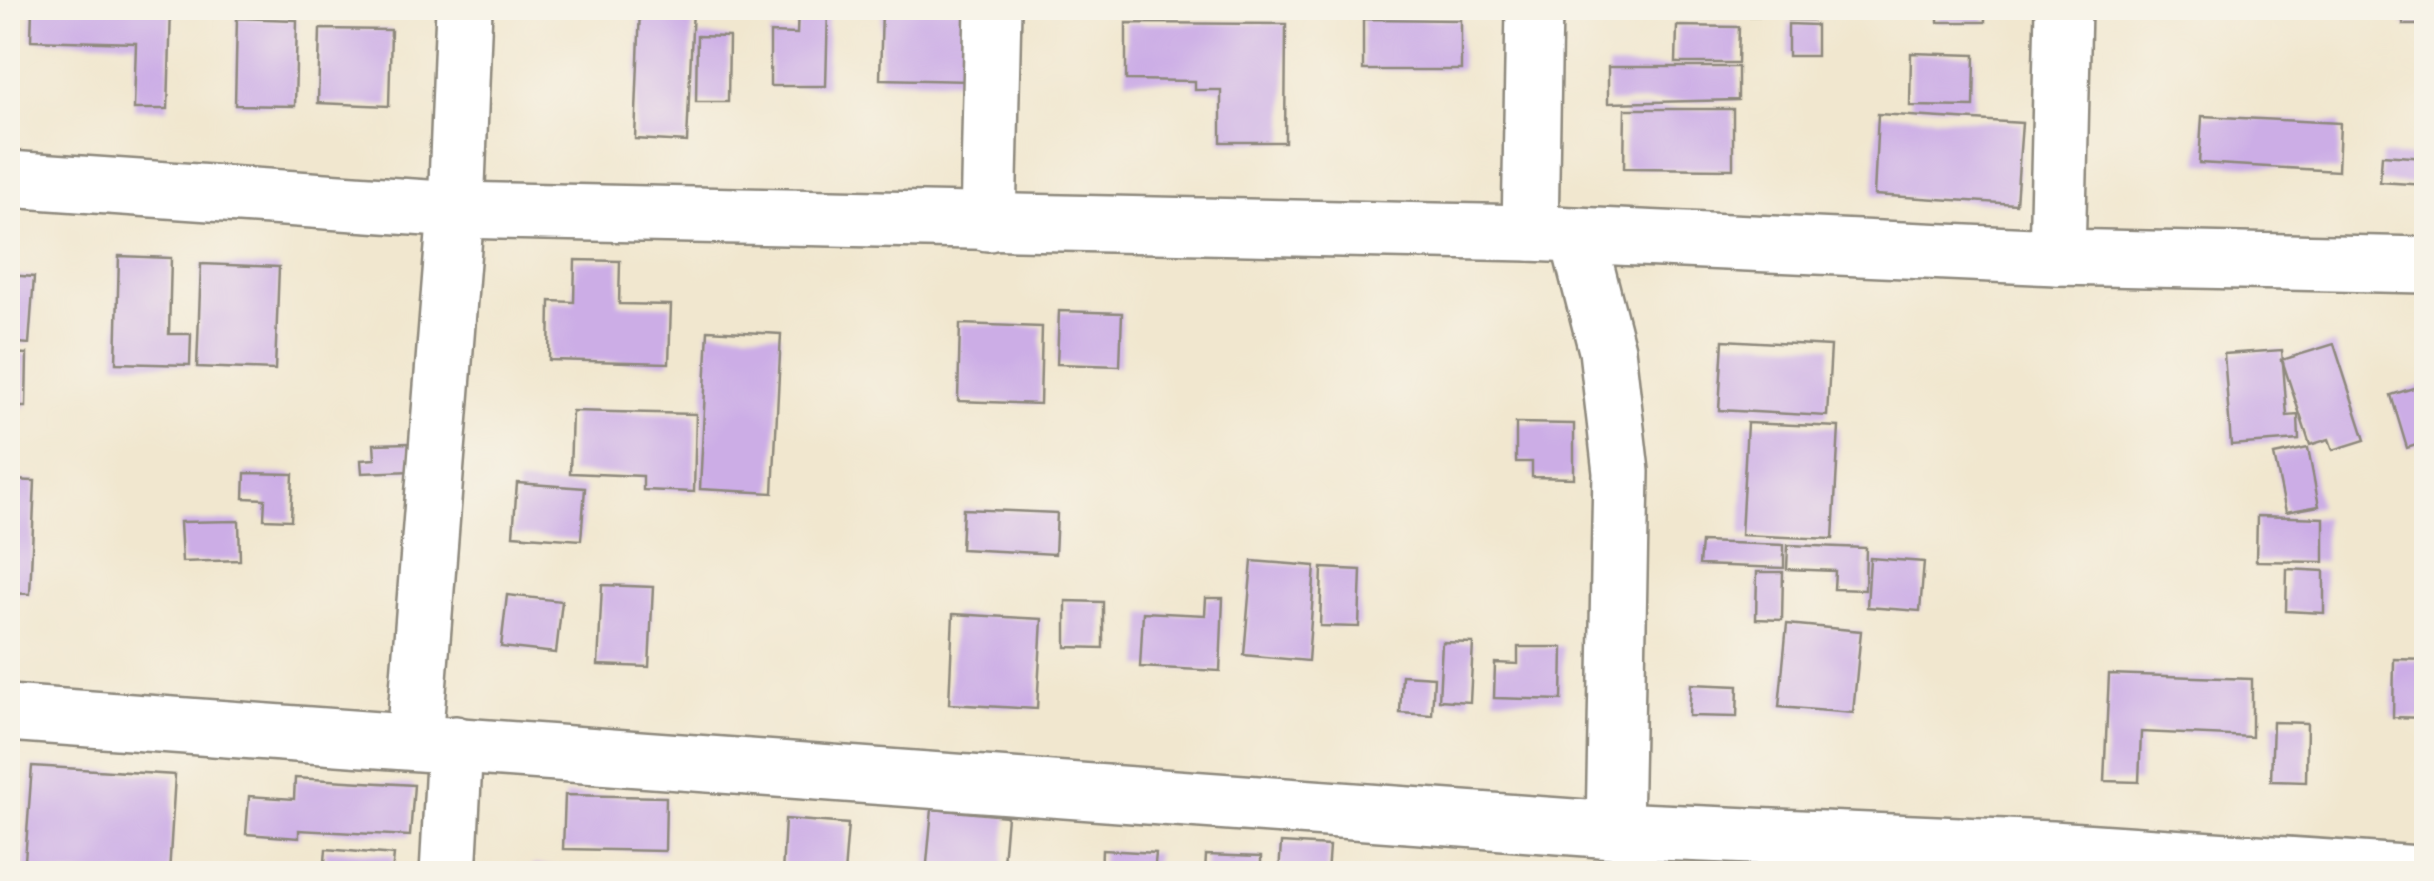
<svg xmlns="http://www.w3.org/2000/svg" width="2434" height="881" font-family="Dekko,sans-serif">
	<rect width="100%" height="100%" fill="#f7f3e8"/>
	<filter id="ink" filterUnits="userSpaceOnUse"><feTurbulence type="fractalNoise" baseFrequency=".01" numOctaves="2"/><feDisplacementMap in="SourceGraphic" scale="20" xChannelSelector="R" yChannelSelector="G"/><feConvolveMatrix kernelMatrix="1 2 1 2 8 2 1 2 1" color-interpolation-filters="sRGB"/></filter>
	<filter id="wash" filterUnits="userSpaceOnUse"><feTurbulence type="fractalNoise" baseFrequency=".0048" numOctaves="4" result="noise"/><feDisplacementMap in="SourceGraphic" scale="40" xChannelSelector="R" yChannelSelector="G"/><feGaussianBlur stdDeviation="2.25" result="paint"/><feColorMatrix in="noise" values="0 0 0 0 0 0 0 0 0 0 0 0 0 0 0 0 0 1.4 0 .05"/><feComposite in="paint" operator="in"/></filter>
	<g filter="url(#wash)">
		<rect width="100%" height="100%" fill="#f1e7cf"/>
		<g id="blocks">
			<g fill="#ccade6">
				<path d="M32 8H171L168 109H134L136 43 31 40Z"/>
				<path d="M640 8H693L687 142 635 139Z"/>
				<path d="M798 8H828L826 86H770V33L797 34Z"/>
				<path d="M882 8H986L970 81 880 79Z"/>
				<rect x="1655" y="8" width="115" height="8"/>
				<rect x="1788" y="8" width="28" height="12"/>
				<rect x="1938" y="8" width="47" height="14"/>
				<rect x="2403" y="8" width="23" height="17"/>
				<path d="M237 18 297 20 295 106 235 105Z"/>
				<path d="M1363 19 1461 20V70H1363Z"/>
				<path d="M1126 23 1286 24 1285 142H1221V90H1195V81L1126 80Z"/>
				<path d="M1788 24 1816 25V56H1788Z"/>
				<path d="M1677 26 1739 27 1738 63H1676Z"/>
				<path d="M320 29 391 30 389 106 318 103Z"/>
				<path d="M697 36 729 37 728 102H696Z"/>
				<path d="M1911 53 1975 55 1974 107 1910 106Z"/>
				<path d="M1608 67H1738V100L1608 103Z"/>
				<path d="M1625 109H1733V169L1624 168Z"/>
				<path d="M1878 114 2022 123 2016 204 1874 195Z"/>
				<path d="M2202 116 2340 123 2338 171 2199 163Z"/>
				<path d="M2382 155 2426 158V185L2380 182Z"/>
				<path d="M119 256 171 258 169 334H191L190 365 116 363Z"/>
				<path d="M575 260 620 261 619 304 671 305 669 363 549 360 550 301 574 302Z"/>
				<path d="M201 264 279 267 275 370 197 367Z"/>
				<path d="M8 275 34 277 29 344 8 342Z"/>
				<path d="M1059 311 1122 313 1120 366 1057 364Z"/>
				<path d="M960 324 1042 327 1040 404 958 401Z"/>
				<path d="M708 330 781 334 773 493 700 489Z"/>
				<path d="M1723 340 1831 346 1827 416 1719 410Z"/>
				<path d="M2334 344 2365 440 2333 450 2329 439 2310 445 2282 360Z"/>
				<path d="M2282 350 2287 416 2298 415 2299 440 2231 445 2224 354Z"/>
				<path d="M8 353 27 354 26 407H8Z"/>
				<path d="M2426 384V442L2407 448 2391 395Z"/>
				<path d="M572 411 696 414 694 492 643 490V476L570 473Z"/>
				<path d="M1516 423 1574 424V478L1532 477V462H1516Z"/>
				<path d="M1747 423 1839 427 1833 539 1741 535Z"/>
				<path d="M410 443 412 471 362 473 361 460 375 459 374 444Z"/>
				<path d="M2308 448 2319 506 2286 512 2274 455Z"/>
				<path d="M245 473 293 474 291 520 264 519 265 499 244 498Z"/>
				<path d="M8 480 35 481 30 594 8 593Z"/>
				<path d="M517 483 585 488 581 540 513 535Z"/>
				<path d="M963 509 1057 513 1055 554 961 549Z"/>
				<path d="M2257 516 2324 518V562L2256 561Z"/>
				<path d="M239 521 240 560 182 562 180 522Z"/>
				<path d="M1701 542 1784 545V568L1699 565Z"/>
				<path d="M1788 545 1866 548 1865 590 1834 589 1835 571 1787 569Z"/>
				<path d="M1870 558 1924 562 1920 611 1867 607Z"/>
				<path d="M1252 561 1315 566 1308 661 1244 655Z"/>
				<path d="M1322 568 1361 570 1359 627 1320 626Z"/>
				<path d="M2287 569 2324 571V613L2286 611Z"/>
				<path d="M1757 572H1783L1782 620 1756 619Z"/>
				<path d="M602 585 653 587 649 667 598 665Z"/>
				<path d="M507 595 562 601 556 653 501 647Z"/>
				<path d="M1206 598H1223L1220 671 1140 667 1143 612 1205 615Z"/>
				<path d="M1066 601 1103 602V648L1066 647Z"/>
				<path d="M953 614 1042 619 1037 709 949 704Z"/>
				<path d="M1787 624 1861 631 1853 713 1779 707Z"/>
				<path d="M1442 642 1473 643 1470 702 1439 700Z"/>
				<path d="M1518 647H1563L1562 700 1494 698 1495 663 1518 664Z"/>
				<path d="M2394 659 2426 660V718L2393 717Z"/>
				<path d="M2109 674 2252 679V737L2141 732 2139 782 2104 781Z"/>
				<path d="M1402 675 1434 677 1432 715 1400 713Z"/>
				<path d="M1691 684 1738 686 1737 717 1689 716Z"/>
				<path d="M2273 722 2307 723 2306 782 2271 781Z"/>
				<path d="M32 766 175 775 169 874H24Z"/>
				<path d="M295 778 414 785 410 836 299 830V838L246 834 249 796 294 799Z"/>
				<path d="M565 795 666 797 665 851 563 849Z"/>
				<path d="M932 809 1007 816 1002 874H926Z"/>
				<path d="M785 819 848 824 844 874H782Z"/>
				<path d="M1281 843 1329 846 1327 874H1279Z"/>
				<path d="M326 849 394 855 392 874H324Z"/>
				<path d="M1102 850 1156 853 1154 874H1101Z"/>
				<path d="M1206 855 1261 857V874H1205Z"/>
				<path d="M533 865 620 871V874H532Z"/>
			</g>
		</g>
	</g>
	<g filter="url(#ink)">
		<use href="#blocks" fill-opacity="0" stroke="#8e897d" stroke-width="2.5"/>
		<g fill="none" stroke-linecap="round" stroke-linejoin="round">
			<defs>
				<g id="street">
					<path d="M8 179 456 210 1530 233 2057 257 2426 265"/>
					<path d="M988 223 993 8"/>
					<path d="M1530 233 1534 8"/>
					<path d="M1578 237 1607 350 1621 472 1614 830"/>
					<path d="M2057 257 2063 8"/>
					<path d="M8 713 1614 830 2052 849 2419 874"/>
					<path d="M414 741 456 210 464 8"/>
					<path d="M448 874 455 744"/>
				</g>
			</defs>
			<use href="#street" stroke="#8e897d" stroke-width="60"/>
			<use href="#street" stroke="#fff" stroke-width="55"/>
		</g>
	</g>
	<rect width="2434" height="881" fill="none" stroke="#f7f3e8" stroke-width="40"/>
</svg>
